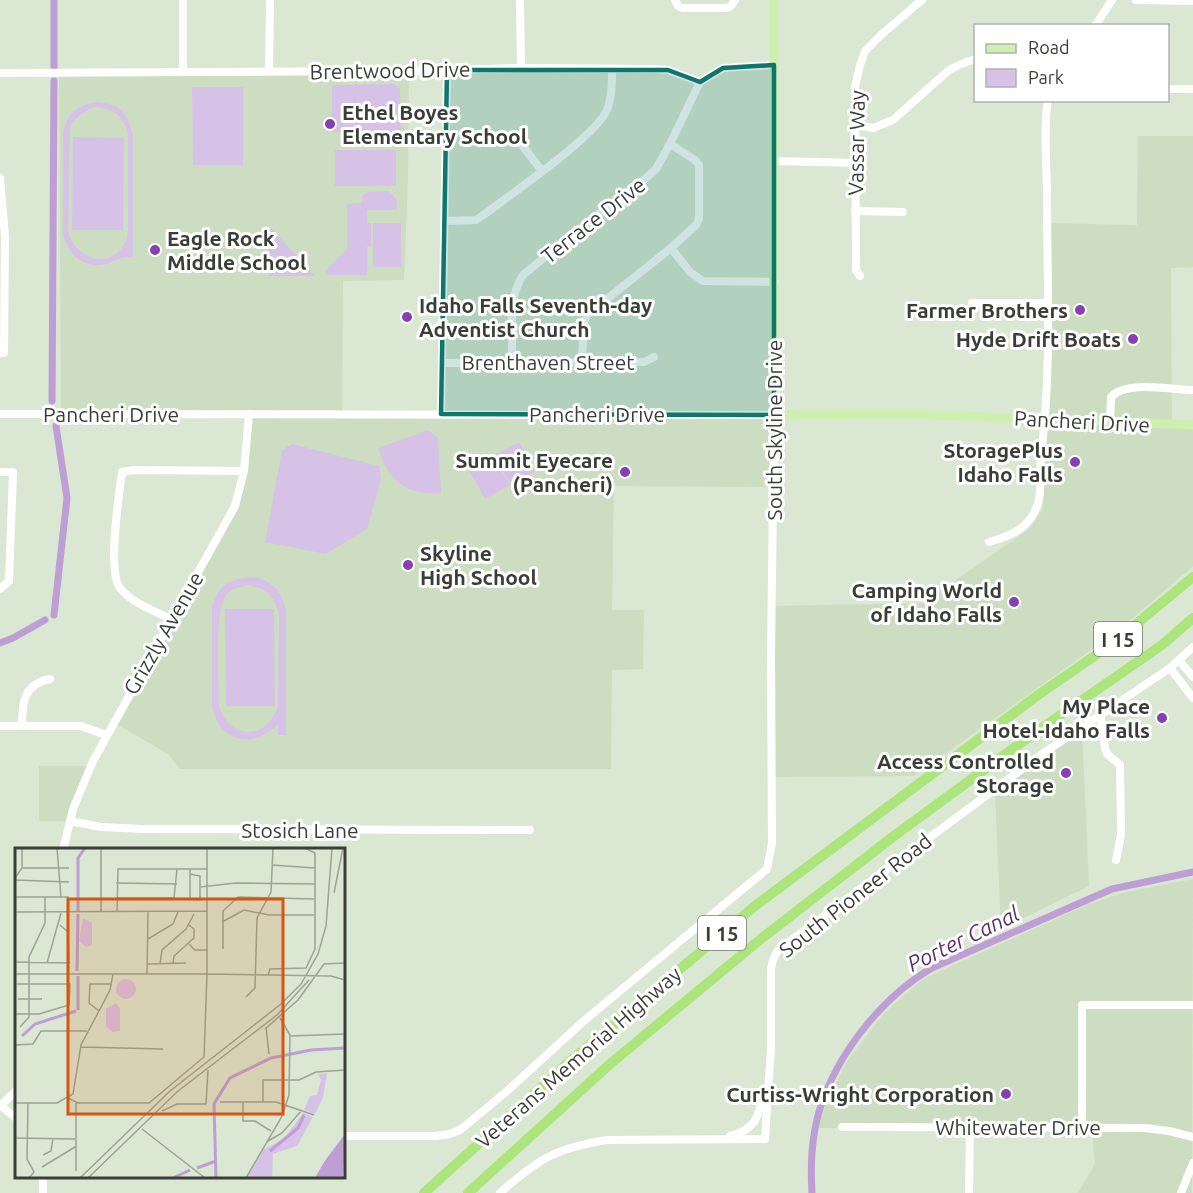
<svg xmlns="http://www.w3.org/2000/svg" width="1193" height="1193" font-family="Ubuntu,sans-serif">
	<rect width="100%" height="100%" fill="#dae7d2"/>
	<g fill="#cdddc2">
		<path d="M409 71 408 178 404 280 343 281 342 414 774 415V487L614 486 612 610H644L643 669 612 670 611 769H180L168 754 113 722 235 506 249 414H61L59 73Z"/>
		<path d="M1138 136H1193V267L1171 268 1172 424 1193 425V566L1120 629 914 776 774 777 775 606 923 603 1029 529 1043 509 1046 419 1047 223 1137 225Z"/>
		<path d="M1082 731 1089 886 1001 929 995 793Z"/>
		<path d="M39 766H90L70 821H39Z"/>
		<path d="M1193 879 1192 1193H1078L1095 1164 1092 1128H818L822 1113 846 1063 884 1013 923 979 1089 904 1122 893Z"/>
	</g>
	<g fill="#d7c2e7" fill-rule="evenodd">
		<path d="M395 84 400 89 401 132H332V85Z"/>
		<path d="M192 87H243V165H193Z"/>
		<path d="M97 102C120 104 128 113 133 135V257C117 256 114 263 101 265 80 267 68 252 63 235V133C68 112 76 106 97 102ZM95 107C113 109 123 115 128 133V232C127 236 126 242 123 246 107 271 75 257 68 232L70 126C77 116 84 111 95 107Z"/>
		<path d="M73 137 124 138 123 230H72Z"/>
		<rect x="335" y="150" width="61" height="36"/>
		<path d="M389 191 397 200V210H367V223H371V246L367 247V275H329L325 271 347 249V204L362 203V196L368 192Z"/>
		<rect x="373" y="223" width="28" height="44"/>
		<path d="M269 226 315 276H269Z"/>
		<path d="M428 430 438 438 441 493C404 495 389 481 378 448Z"/>
		<path d="M519 442 535 471 511 485 494 455Z"/>
		<path d="M292 444 379 466 381 479 367 529 326 554 265 542 282 450Z"/>
		<path d="M493 456 510 485 485 499 469 470Z"/>
		<path d="M255 577C273 582 282 591 286 610V735H278V725C251 749 222 743 212 708V609C218 584 230 578 255 577ZM247 585C265 587 274 595 279 614L278 706C267 741 229 740 219 706 219 682 214 612 226 595 231 589 239 587 247 585Z"/>
		<path d="M225 609H274L275 706H226Z"/>
	</g>
	<g fill="none" stroke-linecap="round" stroke-linejoin="round">
		<g stroke="#be9ed4" stroke-width="7">
			<path d="M54 67V0"/>
			<path d="M52 401 54 81"/>
			<path d="M54 615 67 498 56 426"/>
			<path d="M0 643 13 638 45 620"/>
			<path d="M812 1193C810 1161 812 1127 824 1097 843 1047 885 995 932 968L1112 889 1193 872"/>
		</g>
		<g stroke="#fff" stroke-width="8">
			<path d="M520 0 521 68"/>
			<path d="M675 0 678 6 682 8H727L731 6 735 0"/>
			<path d="M1136 0 1193 1"/>
			<path d="M1095 26 1112 0"/>
			<path d="M183 71V0"/>
			<path d="M269 71 270 0"/>
			<path d="M0 73 409 71 521 68 655 69 668 70 700 82 723 68 774 65"/>
			<path d="M1168 89H1193"/>
			<path d="M855 125 873 128 893 120 949 70 961 64 976 59"/>
			<path d="M522 145 542 171"/>
			<path d="M775 161 855 163"/>
			<path d="M0 178 5 236 4 353H0"/>
			<path d="M855 211 903 212"/>
			<path d="M446 221 476 220 485 214C512 193 595 137 607 110 612 97 612 83 612 69"/>
			<path d="M671 248 690 272 703 281 775 282"/>
			<path d="M860 276 856 270 855 87 860 65 865 51 882 34 922 0"/>
			<path d="M972 303H1047"/>
			<path d="M512 362C513 334 507 298 523 275L583 226 645 179 656 169 670 144 700 82"/>
			<path d="M582 362 584 322 587 315 671 248 696 225 699 219V165L695 160 670 144"/>
			<path d="M442 363 644 362 654 357"/>
			<path d="M0 414 774 415 771 657 772 843 767 869 586 1019 506 1092 460 1130 450 1134 436 1136H344"/>
			<path d="M441 414 447 70"/>
			<path d="M1110 423 1111 397C1126 380 1172 390 1193 390"/>
			<path d="M0 472H13L9 581 0 589"/>
			<path d="M989 542C1009 536 1027 530 1036 509 1043 493 1039 473 1041 455 1052 370 1047 282 1047 196 1047 168 1043 127 1048 100"/>
			<path d="M171 619C154 611 132 603 120 588 107 571 119 495 122 472L134 470 244 471"/>
			<path d="M1179 660 1193 677"/>
			<path d="M1170 668 1193 698"/>
			<path d="M1100 713 1105 748 1107 754 1120 765 1121 835 1116 860"/>
			<path d="M22 725C22 702 24 684 50 679"/>
			<path d="M0 726H81L106 735"/>
			<path d="M70 821 101 827 143 829 530 830"/>
			<path d="M63 850 73 809 93 761 235 506 244 471 249 414"/>
			<path d="M0 1106 16 1091"/>
			<path d="M1 1106 16 1118"/>
			<path d="M842 1127 1145 1128 1169 1131 1193 1137"/>
			<path d="M1082 1127V1005H1193"/>
			<path d="M730 1136C758 1129 758 1115 765 1090"/>
			<path d="M43 1176V1193"/>
			<path d="M500 1193C538 1159 556 1148 607 1140L765 1139 771 1049V969L773 960 778 950 1045 752 1170 668 1193 647"/>
			<path d="M969 1193 970 1127"/>
			<path d="M1181 1193 1193 1163"/>
		</g>
		<path stroke="#cdefb0" stroke-width="9" d="M774 0V415L910 414 1193 425"/>
		<g stroke="#abe57c" stroke-width="10">
			<path d="M424 1193 567 1064 755 906 1038 695 1112 644 1193 577"/>
			<path d="M468 1193 610 1064 762 938 894 836 1033 734 1162 645 1193 618"/>
		</g>
	</g>
	<path fill="#0f766e" fill-opacity="0.2" stroke="#0f766e" stroke-width="4.5" stroke-linejoin="round" d="M774 65V415L441 414 447 70H668L700 82 723 68Z"/>
	<g fill="#883fb1" stroke="#fff" stroke-width="2">
		<circle cx="330" cy="124" r="6"/>
		<circle cx="155" cy="250" r="6"/>
		<circle cx="1080" cy="310" r="6"/>
		<circle cx="407" cy="317" r="6"/>
		<circle cx="1133" cy="339" r="6"/>
		<circle cx="1075" cy="462" r="6"/>
		<circle cx="625" cy="472" r="6"/>
		<circle cx="408" cy="565" r="6"/>
		<circle cx="1014" cy="602" r="6"/>
		<circle cx="1162" cy="718" r="6"/>
		<circle cx="1066" cy="773" r="6"/>
		<circle cx="1006" cy="1094" r="6"/>
	</g>
	<g text-anchor="middle" dominant-baseline="central" stroke-width="6" stroke-linejoin="round" paint-order="stroke">
		<g fill="#fff" stroke="#747872" stroke-width="1.5">
			<rect x="1094" y="622" width="48" height="34" rx="4.5"/>
			<rect x="698" y="916" width="48" height="34" rx="4.5"/>
		</g>
		<g font-size="20" font-weight="bold" fill="#393e36">
			<text x="1118" y="639">I 15</text>
			<text x="722" y="933">I 15</text>
		</g>
		<g font-size="21" fill="#393e36" stroke="#fff">
			<text transform="translate(390 70) rotate(-1)">Brentwood Drive</text>
			<text transform="translate(856 143) rotate(-89)">Vassar Way</text>
			<text transform="translate(593 220) rotate(-38)">Terrace Drive</text>
			<text x="548" y="362">Brenthaven Street</text>
			<text x="111" y="414">Pancheri Drive</text>
			<text x="597" y="414">Pancheri Drive</text>
			<text transform="translate(1082 421) rotate(3)">Pancheri Drive</text>
			<text transform="translate(774 430) rotate(-90)">South Skyline Drive</text>
			<text transform="translate(163 633) rotate(-60)">Grizzly Avenue</text>
			<text x="300" y="830">Stosich Lane</text>
			<text transform="translate(855 895) rotate(-38)">South Pioneer Road</text>
			<text transform="translate(578 1057) rotate(-41)">Veterans Memorial Highway</text>
			<text x="1018" y="1127">Whitewater Drive</text>
		</g>
		<g font-size="21" font-weight="bold" fill="#393e36" stroke="#fff" text-anchor="end">
			<text x="342" y="112" text-anchor="start">Ethel Boyes<tspan x="342" dy="24">Elementary School</tspan></text>
			<text x="167" y="238" text-anchor="start">Eagle Rock<tspan x="167" dy="24">Middle School</tspan></text>
			<text x="419" y="305" text-anchor="start">Idaho Falls Seventh-day<tspan x="419" dy="24">Adventist Church</tspan></text>
			<text x="1068" y="310">Farmer Brothers</text>
			<text x="1121" y="339">Hyde Drift Boats</text>
			<text x="1063" y="450">StoragePlus<tspan x="1063" dy="24">Idaho Falls</tspan></text>
			<text x="613" y="460">Summit Eyecare<tspan x="613" dy="24">(Pancheri)</tspan></text>
			<text x="420" y="553" text-anchor="start">Skyline<tspan x="420" dy="24">High School</tspan></text>
			<text x="1002" y="590">Camping World<tspan x="1002" dy="24">of Idaho Falls</tspan></text>
			<text x="1150" y="706">My Place<tspan x="1150" dy="24">Hotel-Idaho Falls</tspan></text>
			<text x="1054" y="761">Access Controlled<tspan x="1054" dy="24">Storage</tspan></text>
			<text x="994" y="1094">Curtiss-Wright Corporation</text>
		</g>
		<g font-size="22" font-style="italic" fill="#593072" stroke="#fff">
			<text transform="translate(963 938) rotate(-26)">Porter Canal</text>
		</g>
	</g>
	<g transform="translate(15 848)">
		<rect width="330" height="330" fill="#dae7d2"/>
		<path d="M68 70 77 75V97L71 99 64 93ZM101 141a10 10 0 1 1 20 0a10 10 0 1 1-20 0ZM101 155 105 161V183L97 184 91 178V161ZM312 225 308 249 300 266 289 262 295 248 302 247 306 232 303 226ZM288 265 298 269 282 298 258 306 257 330H232L249 301 269 291Z" fill="#d7c2e7"/>
		<path d="M330 286 328 330H300L309 314Z" fill="#be9ed4"/>
		<path fill="none" stroke="#be9ed4" stroke-width="3" d="M63 63V10L70 0M62 123 63 66M63 162V128M7 188 20 176 61 163M255 303 283 280 289 267M182 320 201 313M158 330 175 322M201 330 199 256 215 230 256 210 296 202 330 200"/>
		<path fill="none" stroke="#9aa394" stroke-width="1.5" d="M42 0 46 49M86 0V64M192 0V126L316 128 330 132M257 17 300 20M7 20H54M175 26 185 28V52L175 51V21M0 30 7 20V0M0 32 54 34M101 35 162 36M185 39 221 35 300 36M319 45 328 0M0 49H54M102 50H159L162 21M0 64 192 63M102 64 103 21H192M207 74 229 62 254 67H300M133 91 158 76 163 64M174 96 180 102H192M208 101V63L223 49 300 51M0 114 54 115 53 84 45 77M32 115 46 65M133 116 171 115M145 116 147 102 171 81 179 66M158 116 159 108 179 90V81L174 77M0 126H192L189 209 134 255H63L53 250M132 126 133 64M253 127 255 121 291 120 300 101V5L290 0M0 136H55L54 157 24 166H0M231 149 240 140 242 70 256 44 258 0M3 151H27M84 163 74 155 75 136H97M5 179 14 169V109L30 75V49M251 179 254 206M250 181 283 152 309 116 330 115M276 188 330 186M0 197 18 196 26 183H72M66 199 148 201M205 254H261L299 267M228 254V273H240L256 283M248 254V232H284L301 224 330 222M0 255H42L58 246 66 197 95 142 98 126M13 255 12 311 19 324 14 330M147 263 162 256H191L193 222M127 281 190 330M0 290 60 291M253 293 267 285 287 262M28 307 36 303 38 290M27 319 60 299M61 323V255M65 330 155 243 266 156 286 136 303 106 311 78 317 0M73 330 163 243 262 167 294 132M231 330 266 270 274 247 275 187 265 170"/>
		<path fill="#d65610" fill-opacity="0.15" stroke="#d65610" stroke-width="3" d="M53 51H268V266H53Z"/>
		<rect width="330" height="330" fill="none" stroke="#393e36" stroke-width="3"/>
	</g>
	<rect x="974" y="24" width="195" height="78" fill="#ffffff" stroke="#b0b2af" stroke-width="1.5"/>
	<rect x="986" y="44" width="30" height="9" fill="#cdefb0" stroke="#b0b2af" stroke-width="1.5"/>
	<text x="1028" y="54" font-size="18" fill="#393e36">Road</text>
	<rect x="986" y="69" width="30" height="18" fill="#d7c2e7" stroke="#b0b2af" stroke-width="1.5"/>
	<text x="1028" y="84" font-size="18" fill="#393e36">Park</text>
</svg>
